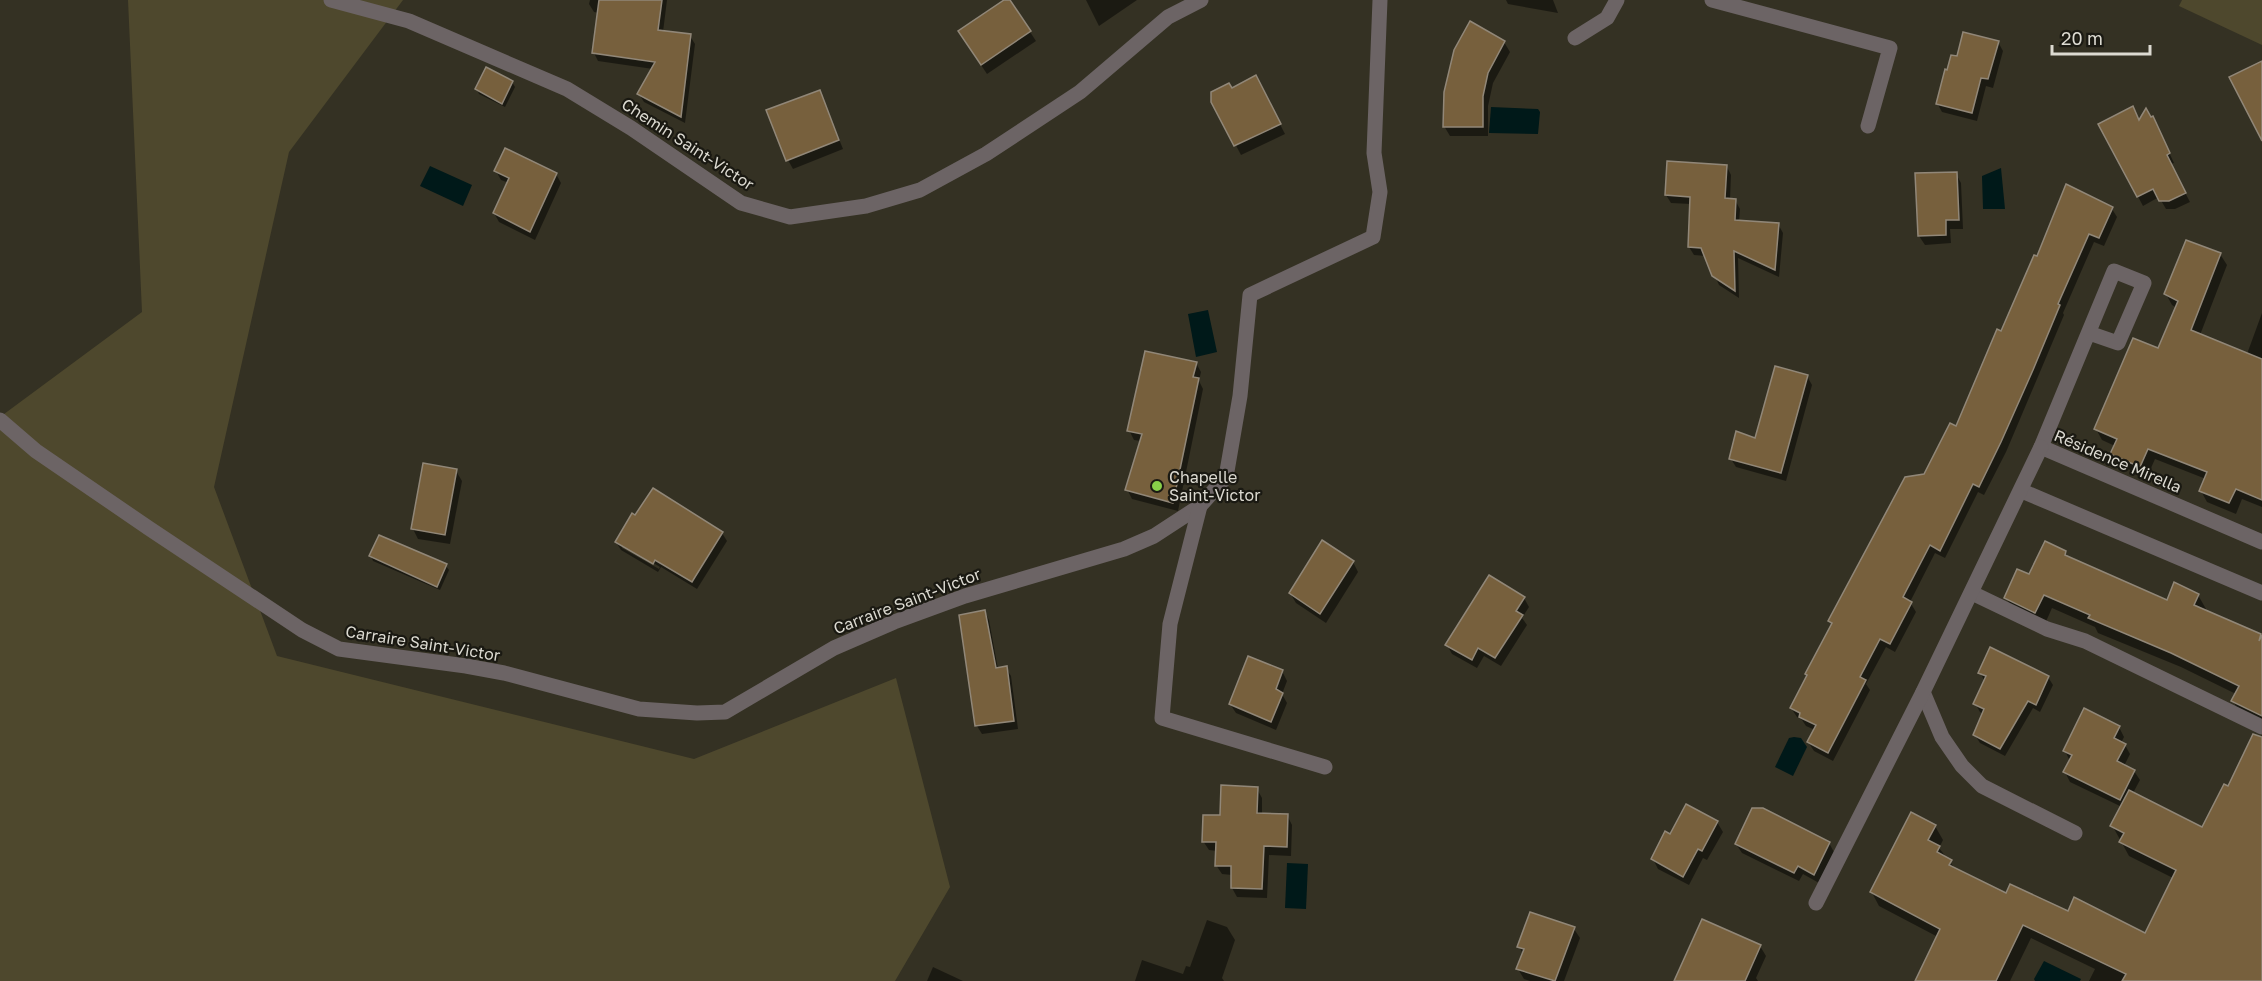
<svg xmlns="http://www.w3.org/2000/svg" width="2262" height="981" font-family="'Golos Text',sans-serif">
	<rect width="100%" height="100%" fill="#343123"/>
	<g fill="#4e482d">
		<path d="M128 0H403L289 152 214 487 277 656 694 759 896 678 950 887 895 981H0V417L142 312Z"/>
		<path d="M2182 0H2262V45L2179 6Z"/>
	</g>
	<g fill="#001919">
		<path d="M1491 107 1538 109 1540 112 1538 134 1489 133Z"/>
		<path d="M430 166 472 185 463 206 420 186Z"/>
		<path d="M2001 168 2005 209H1983L1982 176Z"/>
		<path d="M1208 310 1217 352 1196 357 1188 314Z"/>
		<path d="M1794 737 1801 738 1807 747 1793 776 1775 767 1789 738Z"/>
		<path d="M1287 863 1308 864 1306 909 1285 908Z"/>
		<path d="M2044 961 2081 979 2080 981H2035L2034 979Z"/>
	</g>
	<g fill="#0007" fill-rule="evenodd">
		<path d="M590 0H667L663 32 690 36 695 44 685 123 644 102 639 94 653 69 598 61 594 53 599 13 594 12 589 4Z"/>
		<path d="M1006 0H1009L1036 41 987 74 965 41Z"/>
		<path d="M1086 0H1137L1099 26Z"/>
		<path d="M1506 0H1553L1558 13 1508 4Z"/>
		<path d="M1504 42 1510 52 1493 83 1488 106V136H1450L1444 126Z"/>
		<path d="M1998 42 2003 51 1993 88 1986 86 1977 121 1942 112 1937 103 1948 72Z"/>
		<path d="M512 82 515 87 505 107 479 94 477 89Z"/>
		<path d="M1260 86 1285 134 1241 155 1213 102 1231 90Z"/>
		<path d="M820 92 843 149 793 169 788 160Z"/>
		<path d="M2151 119 2157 127 2174 163 2170 164 2190 202 2175 209H2166L2159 197 2143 206 2100 125 2140 122Z"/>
		<path d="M1727 167 1731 175 1730 200H1735L1740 209 1739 222 1778 224 1783 233 1779 277 1738 258 1739 298 1719 285 1706 256 1694 255 1689 247 1691 204 1671 203 1666 195Z"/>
		<path d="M496 171 556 174 561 183 535 240 499 222 494 213 509 183 501 180Z"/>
		<path d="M1956 174 1961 183 1963 229H1950L1951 243 1925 245 1919 236Z"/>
		<path d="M2112 209 2117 217 2104 246 2094 242 2063 313 2064 315 2037 379 2006 452 1984 495 1978 492 1945 558 1935 553 1910 602 1916 612 1895 652 1886 647 1866 684 1870 690 1833 761 1814 751 1808 742 1815 730 1806 726 1802 720 1797 717 1791 708 1808 677 1806 674 1833 625 1830 621 1957 428 2038 258Z"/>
		<path d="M2220 254 2227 265 2200 335 2247 354 2262 313V507L2242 499 2236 514 2207 502 2201 491 2206 479 2155 459 2147 477 2118 465 2112 454 2115 446 2102 440 2096 429 2158 350 2177 308 2172 305 2166 294Z"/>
		<path d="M1196 363 1201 372 1199 381 1203 389 1178 511 1132 499 1127 489 1141 441 1134 440 1129 430Z"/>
		<path d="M1807 376 1812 385 1786 481 1736 467 1731 459 1756 440Z"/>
		<path d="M456 471 462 481 450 544 418 539 413 529Z"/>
		<path d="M722 533 727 541 697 589 661 567 658 572 621 550 616 542ZM622 544 660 567 659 569 622 548Z"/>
		<path d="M2065 552 2068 558 2167 602 2198 595 2206 609 2205 611 2261 635 2262 725 2241 715 2233 701 2236 694 2181 667 2098 633 2095 627 2052 608 2044 626 2014 612 2006 597 2030 576Z"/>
		<path d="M371 556 446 566 449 570 440 590 373 561Z"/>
		<path d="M1353 562 1358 572 1326 623 1296 603 1290 593Z"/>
		<path d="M1524 598 1529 607 1522 618 1527 625 1501 666 1484 656 1477 668 1452 654 1447 645Z"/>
		<path d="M985 612 989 620 998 669 1006 668 1011 676 1018 729 982 734 977 726 961 616Z"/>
		<path d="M1282 671 1287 681 1282 694 1287 703 1276 730 1236 713 1230 704Z"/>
		<path d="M1980 672 2048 677 2053 685 2040 712 2033 708 2005 756 1980 743 1975 735 1983 714 1980 712 1975 703 1985 682Z"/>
		<path d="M2119 727 2124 737 2121 743 2125 745 2130 754 2124 766 2134 771 2140 780 2133 793 2202 829 2262 738V981H2089L2095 969 2031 938 2010 981H1916L1938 937 1879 906 1871 891 1935 826 1943 840 1939 848 1957 871 2007 895 2146 935 2173 878 2129 856 2112 825 2122 807 2070 782 2065 772 2070 761 2065 751Z"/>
		<path d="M1257 789 1262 798V814L1287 815 1292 825 1291 856 1269 855 1267 898 1237 897 1232 888V875L1222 874 1216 865 1217 851 1209 850 1203 841 1221 817Z"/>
		<path d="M1717 822 1723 832 1707 860 1703 858 1689 885 1658 869 1653 859 1671 836Z"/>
		<path d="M1829 843 1834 852 1819 883 1803 874 1799 881 1742 853 1736 844Z"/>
		<path d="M1207 920 1227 927 1235 940 1222 978 1224 981H1135L1142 960 1183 974 1186 966 1190 967Z"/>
		<path d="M1574 929 1580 938 1564 981H1530L1524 979 1518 969 1523 954 1519 946Z"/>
		<path d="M1760 946 1766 956 1756 978 1758 981H1679Z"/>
		<path d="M933 967 963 981H927Z"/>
	</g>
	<g fill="#77603d" stroke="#918778" stroke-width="1.5">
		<path d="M599 0H662L658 30 691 34 681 117 637 94 655 62 592 53Z"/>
		<path d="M1004 0H1010L1031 31 981 65 958 31Z"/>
		<path d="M1470 21 1505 41 1488 73 1483 96V127H1443L1444 92 1454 50Z"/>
		<path d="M1963 32 1999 41 1988 79 1981 78 1972 113 1936 104 1945 69 1947 70 1951 55 1957 56Z"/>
		<path d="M2262 61V141L2229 77Z"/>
		<path d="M486 67 513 81 502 104 475 89Z"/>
		<path d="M1256 75 1281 124 1234 146 1211 102V92L1229 83 1232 88Z"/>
		<path d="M820 90 839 140 786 161 766 110Z"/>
		<path d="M2133 106 2139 120 2146 108 2151 117 2153 116 2170 153 2167 155 2186 193 2169 201H2159L2153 189 2137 197 2098 124Z"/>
		<path d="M505 148 557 173 530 232 493 213 509 178 494 171Z"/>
		<path d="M1667 161 1727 165 1725 198 1736 199 1735 220 1779 223 1775 270 1734 251 1735 291 1712 276 1701 248 1688 247 1690 197 1665 195Z"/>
		<path d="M1957 172 1959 220H1946V235L1918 236 1915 173Z"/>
		<path d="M2066 184 2113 207 2099 238 2089 234 2058 304 2060 305 2033 370 2001 442 1979 487 1973 484 1940 551 1930 545 1903 597 1912 602 1890 644 1880 639 1860 677 1866 680 1828 753 1807 742 1816 725 1799 717 1800 713 1790 708 1807 675 1805 674 1832 623 1828 621 1905 477 1924 474 1950 423 1956 426 1997 329 2001 331 2034 255 2037 256Z"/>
		<path d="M2186 240 2221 253 2191 330 2262 359V500L2236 489 2229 503 2199 491 2207 472 2148 449 2140 467 2110 454 2117 439 2094 429 2133 338 2158 348 2178 301 2164 294Z"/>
		<path d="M1145 351 1197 362 1193 377 1199 378 1173 503 1125 490 1142 434 1127 431Z"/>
		<path d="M1775 366 1808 375 1781 473 1729 459 1736 431 1755 438Z"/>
		<path d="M423 463 457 469 445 535 411 529Z"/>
		<path d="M653 488 723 532 692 582 655 560 653 564 615 542 632 513 635 515Z"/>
		<path d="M379 535 447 564 437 587 369 556Z"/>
		<path d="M1322 540 1354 561 1320 614 1289 593Z"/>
		<path d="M2045 541 2066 551 2065 555 2167 600 2174 582 2199 594 2194 605 2261 634 2259 641 2262 635V716L2231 701 2239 686 2171 653 2088 618 2090 615 2044 595 2035 613 2004 598 2017 569 2029 574Z"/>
		<path d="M1489 575 1525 597 1516 611 1523 615 1495 658 1478 648 1472 660 1445 645Z"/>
		<path d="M985 610 996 668 1007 666 1014 721 975 726 959 615Z"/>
		<path d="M1990 647 2049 676 2036 705 2028 701 2000 749 1973 735 1984 709 1973 704 1986 676 1978 673Z"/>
		<path d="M1248 656 1283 670 1276 689 1283 693 1271 722 1229 704Z"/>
		<path d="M2084 708 2120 726 2114 738 2126 744 2117 761 2135 770 2120 800 2063 772 2072 755 2063 751Z"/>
		<path d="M2253 734 2262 737V981H2122L2126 974 2023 925 1996 981H1915L1940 929 1870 892 1911 812 1936 825 1928 840 1940 846 1937 852 1952 860 1949 865 2006 893 2010 884 2068 911 2074 897 2145 933 2176 870 2119 842 2124 833 2110 826 2129 790 2202 827 2224 784 2228 786Z"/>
		<path d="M1221 785 1258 787 1257 813 1288 814 1287 847 1264 846 1262 889 1231 888V866H1215L1216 842H1202L1203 815H1220Z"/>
		<path d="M1686 804 1718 821 1702 851 1698 849 1683 877 1651 859 1665 831 1670 834Z"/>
		<path d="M1752 808H1763L1830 842 1814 875 1798 866 1794 873 1735 844Z"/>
		<path d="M1530 912 1575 927 1555 981 1516 969 1524 949 1517 947Z"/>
		<path d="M1702 919 1761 945 1745 981H1674Z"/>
	</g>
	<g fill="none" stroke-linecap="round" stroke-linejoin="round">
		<g stroke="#6c6465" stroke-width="15">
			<path d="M331 0 409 21 567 89 631 128 741 203 790 217 866 206 920 190 986 154 1080 92 1168 17 1201 0"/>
			<path d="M1712 0 1890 48 1868 126"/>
			<path d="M1575 38 1607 18 1617 0"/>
			<path d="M2089 333 2118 343 2144 283 2114 271 2041 447 2262 542"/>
			<path d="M0 420 36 451 150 529 302 630 339 649 466 666 504 673 639 709 697 713 725 712 834 648 894 622 965 596 1124 549 1154 536 1200 506 1226 477 1240 396 1250 295 1373 237 1380 192 1374 153 1380 0"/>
			<path d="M2022 491 2262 593"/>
			<path d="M1200 506 1170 624 1162 718 1325 767"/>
			<path d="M1972 593 2047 629 2085 641 2262 727"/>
			<path d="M1923 692 1942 737 1962 766 1982 786 2075 833"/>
			<path d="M1816 903 1923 692 2041 447"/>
		</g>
	</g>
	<circle fill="#88cf49" stroke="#1a1912" stroke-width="2" cx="1157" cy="486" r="6"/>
	<g text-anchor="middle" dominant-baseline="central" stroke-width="4.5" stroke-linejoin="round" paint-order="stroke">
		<g font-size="16" fill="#dcdad1" stroke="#1a1912">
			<text transform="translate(688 144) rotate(33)">Chemin Saint-Victor</text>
			<text transform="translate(2118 461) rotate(23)">Résidence Mirella</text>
			<text transform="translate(907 601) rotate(-21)">Carraire Saint-Victor</text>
			<text transform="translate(423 643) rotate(9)">Carraire Saint-Victor</text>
		</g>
		<g font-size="16" fill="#dcdad1" stroke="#1a1912" text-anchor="start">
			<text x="1169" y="477">Chapelle<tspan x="1169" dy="18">Saint-Victor</tspan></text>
		</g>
	</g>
	<path d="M2052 45v9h98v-9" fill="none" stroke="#dcdad1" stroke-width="3"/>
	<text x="2061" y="45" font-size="18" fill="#dcdad1" stroke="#1a1912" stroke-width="4.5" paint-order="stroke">20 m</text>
</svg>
